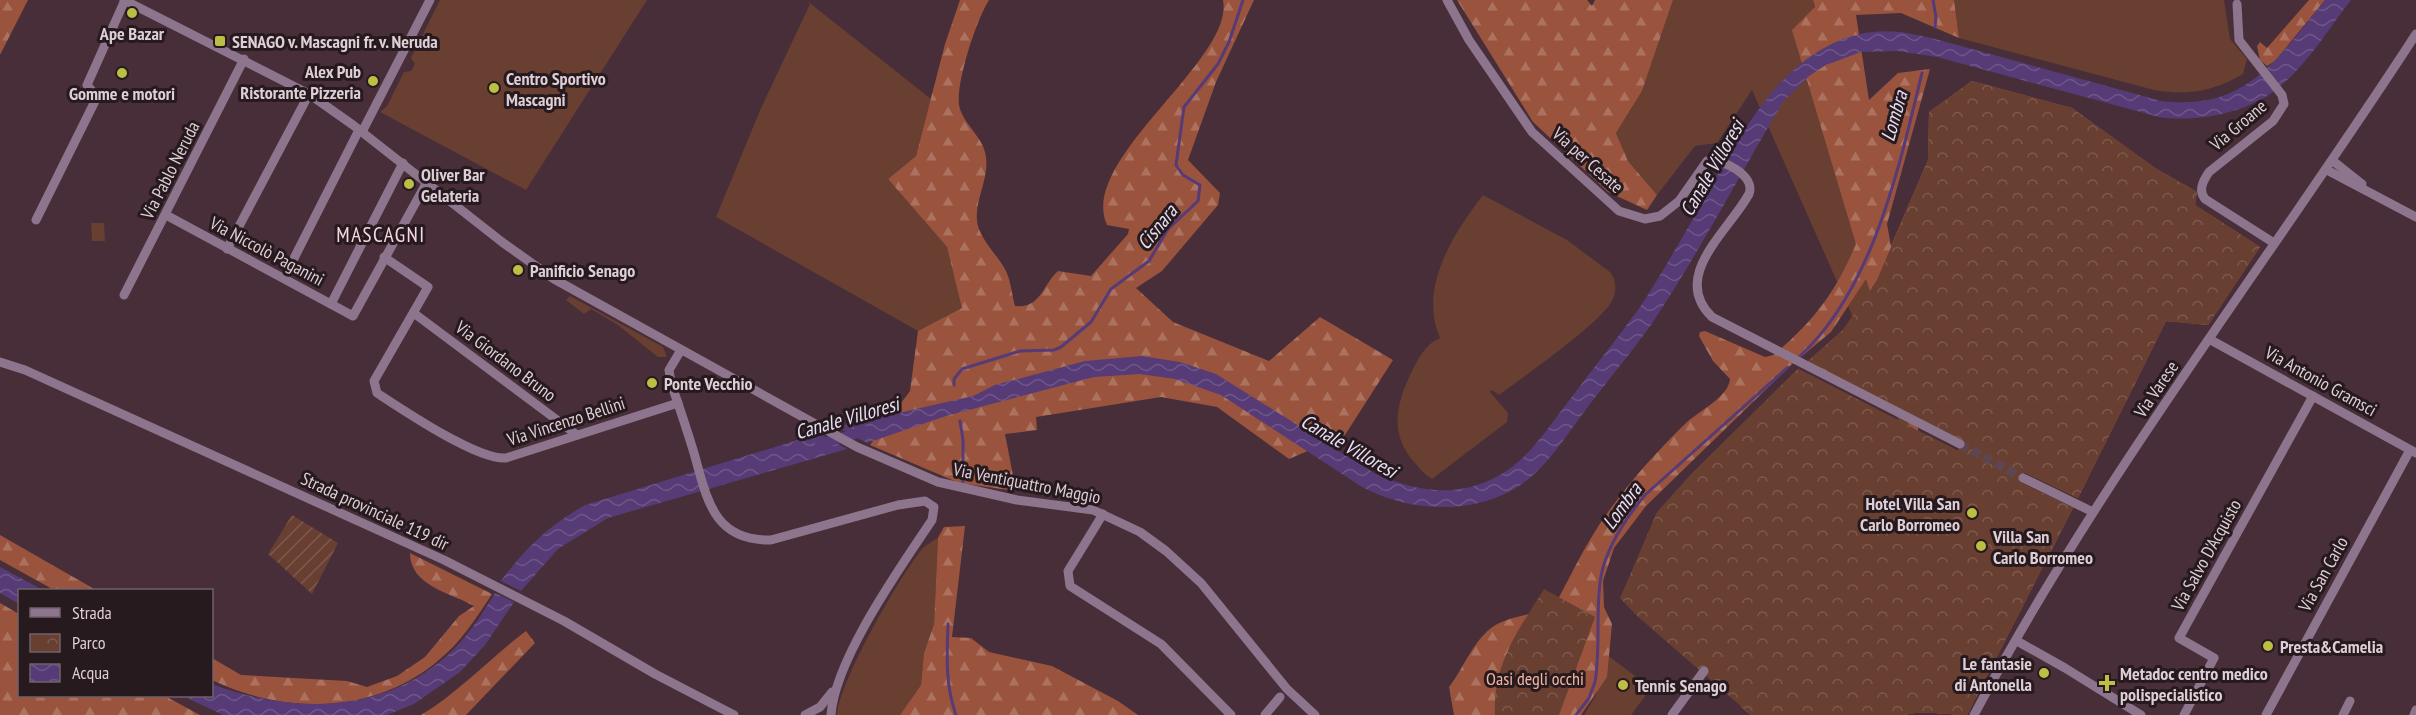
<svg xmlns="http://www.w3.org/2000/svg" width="2416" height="715" font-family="'PT Sans Narrow',sans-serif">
	<defs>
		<pattern id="forest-firs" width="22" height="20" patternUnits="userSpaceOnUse" patternTransform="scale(1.5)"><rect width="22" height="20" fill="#9a533c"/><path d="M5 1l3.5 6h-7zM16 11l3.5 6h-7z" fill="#ac7260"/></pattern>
		<pattern id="park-crowns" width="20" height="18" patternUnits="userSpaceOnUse" patternTransform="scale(1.5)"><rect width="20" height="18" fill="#683f31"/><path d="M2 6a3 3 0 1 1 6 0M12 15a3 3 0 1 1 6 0" fill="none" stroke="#7d5a4e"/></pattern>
		<pattern id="garden-furrows" width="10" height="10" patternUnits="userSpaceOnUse" patternTransform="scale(1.5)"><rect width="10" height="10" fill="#683f31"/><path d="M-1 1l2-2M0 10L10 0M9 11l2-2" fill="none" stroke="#7d5a4e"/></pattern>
		<pattern id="water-waves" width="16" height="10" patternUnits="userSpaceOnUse" patternTransform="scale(1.5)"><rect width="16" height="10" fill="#563b77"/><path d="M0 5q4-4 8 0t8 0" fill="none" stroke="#6e5689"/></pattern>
	</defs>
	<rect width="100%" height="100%" fill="#472e39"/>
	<g fill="#683f31">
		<path d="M440 0H647L526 190 380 112 387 106 404 72 411 71 415 64 411 58Z"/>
		<path d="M806 0 931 99 916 156 888 179 947 247 963 308 918 331 716 217 761 108 810 4Z"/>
		<path d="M1673 0H1813L1926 482 1752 90 1717 143 1695 146 1657 195 1628 161 1616 133 1642 91Z"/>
		<path d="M1954 0H2224L2230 39 2247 59 2243 74C2216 91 2186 96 2154 90L1959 38Z"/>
		<path d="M1483 195 1567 240 1610 272C1616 279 1617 290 1613 299 1604 321 1523 377 1499 395L1492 390 1490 392 1508 413 1507 422 1432 479C1425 475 1420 469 1415 463 1389 435 1396 404 1411 373 1418 359 1425 344 1440 338 1418 288 1453 234 1483 195Z"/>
		<path d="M91 223H104L105 241H92Z"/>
		<path d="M570 296 663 347 667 357H658L618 325 591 309 584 314 566 300Z"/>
		<path d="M938 538 934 624 924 653 921 685 900 715H837C839 682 900 575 923 548 927 544 933 541 938 538Z"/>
		<path d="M1606 654 1651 688 1631 715H1584L1596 695Z"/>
	</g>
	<g fill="url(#forest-firs)" fill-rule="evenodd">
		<path d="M0 0H28L0 55Z"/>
		<path d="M960 0H989C977 18 953 89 960 109 966 127 984 138 986 157 989 179 975 199 977 220 978 238 998 255 1006 271 1011 282 1012 295 1015 306 1041 309 1043 284 1058 271L1091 276 1128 234 1129 229 1107 225C1077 160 1235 60 1223 0H1254L1216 82 1188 160 1220 193 1218 205 1162 271 1136 288 1173 322 1269 361 1320 317 1393 360 1345 435 1289 459 1217 407 1161 397 1036 417 1037 430 1005 434 1016 491 959 483 870 445 910 391 918 331 962 308 947 247 888 179 916 156 945 44Z"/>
		<path d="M1457 0H1587L1592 6 1595 0H1673L1642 91 1616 133 1628 161 1657 195 1647 210 1608 192 1533 122Z"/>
		<path d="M1813 0H1954L1959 38 1901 13 1856 15 1869 100 1898 73 1930 69 1887 224 1891 246 1928 160 1929 112 1972 81 2072 108 2155 168 2197 192 2195 205 2260 247 2208 325 2166 321 2078 498 2024 472 2019 482 2073 508 1967 715C1949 715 1919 710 1905 715H1751L1741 707 1757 688 1768 686 1815 710 1845 652 1843 647 1816 629 1796 608 1769 591 1739 550 1711 524 1703 507V482L1697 469 1798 369 1909 426 1905 412 1807 362 1843 330 1870 291 1866 279 1831 332 1791 365 1646 506 1614 548 1603 581 1604 607 1612 624 1607 677 1581 715H1454L1449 687C1464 668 1473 640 1494 626 1515 613 1541 617 1558 599 1572 573 1585 546 1601 522 1625 487 1655 453 1685 424 1697 412 1729 397 1730 379L1713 361 1699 336 1700 332 1705 331 1765 357 1774 355C1815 319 1834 295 1856 244L1792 30 1815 7ZM2006 98 2057 110 2082 125 2076 137H2050C2044 142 2045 151 2039 156 2031 162 2021 162 2012 166 1999 173 1986 192 1983 207 1976 239 2006 253 1975 278 1954 280 1929 285 1921 260L1949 127 1983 101ZM2102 194 2123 206 2143 265 2142 281 2131 321 2102 383 2078 425 2058 445 2029 459 2021 468 2015 484 2025 517 2004 572 1987 589 1954 610 1948 640 1937 660 1926 663 1914 659C1892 630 1919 604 1912 585 1909 577 1900 575 1896 568L1900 547 1897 540C1878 541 1851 552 1841 526 1838 518 1839 510 1834 503 1822 496 1810 500 1797 499 1770 498 1732 490 1718 464 1721 454 1725 450 1735 445 1757 450 1772 466 1795 467 1809 467 1818 460 1830 455 1861 443 1890 452 1920 462L1926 482 1924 463C1944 469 1962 461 1971 442L1970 431 1961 426 1951 435 1963 441 1958 451 1918 431 1917 419 1923 410 1935 371 1946 354 1967 343 1994 303 2029 292 2035 286 2074 206 2081 199Z"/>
		<path d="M2309 0H2325L2275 61 2267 66 2260 60 2257 46 2260 42 2267 48Z"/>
		<path d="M965 526 952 637 971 638 989 652 1052 666 1118 701 1138 715H900L921 685 924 653 934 624 938 538 944 527Z"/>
		<path d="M0 535 96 590H54L0 560Z"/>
		<path d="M410 553 492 594C477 617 461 642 440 659 376 715 284 715 212 680V658L241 675 347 681 367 687 397 676 425 657 459 616 474 606C451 593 410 586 410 553Z"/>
		<path d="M0 603 19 614 20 696H165L200 715H0Z"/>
		<path d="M526 631 535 643 466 715H421C459 692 490 658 526 631Z"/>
	</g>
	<g fill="url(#park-crowns)">
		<path d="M1972 81 2072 108 2155 168 2197 192 2195 205 2260 247 2208 325 2166 321 2078 498 2024 472 2019 482 2073 508 1967 715C1949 715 1919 710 1905 715H1751L1636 615 1620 598 1657 512 1692 473 1798 369 1958 451 1963 442 1807 362 1843 330 1877 280 1928 160 1929 112Z"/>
		<path d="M1544 589 1595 617 1559 715H1495C1493 663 1518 631 1544 589Z"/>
	</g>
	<path fill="url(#garden-furrows)" d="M292 515 338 543 312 594 268 554Z"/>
	<g fill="url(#water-waves)">
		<path d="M2325 0H2351C2330 27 2310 60 2284 83 2253 112 2200 123 2159 117L1937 57 1898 51 1861 52 1826 65 1809 76 1783 102C1739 176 1699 253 1651 325 1631 353 1608 380 1587 408 1565 437 1544 473 1511 491 1464 515 1408 511 1362 487L1221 395 1175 379 1140 374 1094 377 946 416 867 443 837 427 973 396 995 385 1085 361 1142 356 1180 362 1216 374 1374 473C1414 491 1455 499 1496 477 1529 460 1549 426 1571 398 1593 368 1618 338 1640 307 1665 269 1687 228 1711 189 1719 166 1734 147 1747 126 1781 73 1832 24 1901 32 1934 37 1966 48 1998 56 2052 71 2107 86 2161 101 2247 111 2277 59 2325 0Z"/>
		<path d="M817 432 847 449 608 518 558 549 521 591 501 581C524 549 551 524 585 505L801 439Z"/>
		<path d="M0 567 43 590H20L19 604 0 593Z"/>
		<path d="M495 593 514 602 485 645 460 672 414 704 387 715H223L183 696H212V684C293 715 389 715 455 648 471 632 483 612 495 593Z"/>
	</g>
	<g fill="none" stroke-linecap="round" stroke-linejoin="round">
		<g stroke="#563b77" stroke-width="3">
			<path d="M1933 0 1936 17 1935 27"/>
			<path d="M1799 357C1873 290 1899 167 1922 73"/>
			<path d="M954 385V379L962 369 1020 351 1054 350 1061 347 1091 322 1111 289 1149 261 1168 229 1198 201 1200 185 1183 175 1176 165 1184 107 1218 64 1229 42 1243 0"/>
			<path d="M960 421 963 440V483"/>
			<path d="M948 624C947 657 945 684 956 715"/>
			<path d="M1576 715 1589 698 1595 682C1601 647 1595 611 1601 576 1607 546 1626 518 1645 495L1788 367"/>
		</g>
		<path stroke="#563b77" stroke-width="10" d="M820 444 865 431"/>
		<path stroke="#5e4650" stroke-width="9" stroke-dasharray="9 4.5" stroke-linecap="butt" d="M1960 444 2023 478"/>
		<g stroke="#8d758d" stroke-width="9">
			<path d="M124 0 309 94 353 125 502 242 554 279 857 447 938 482 1017 500 1093 510 1140 532 1166 551 1201 583 1287 689 1315 715"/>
			<path d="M1447 0 1469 40 1532 132 1619 211 1645 219 1660 216 1679 201 1707 161C1723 158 1756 176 1749 194 1728 232 1670 276 1712 317L1960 444"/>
			<path d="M2237 4 2239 40 2282 95 2284 104 2273 121 2209 172C2203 181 2198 190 2205 199L2274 243"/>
			<path d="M362 132 430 0"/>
			<path d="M2333 161 2362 184"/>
			<path d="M2327 170 2416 217"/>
			<path d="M166 215 353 316 427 182"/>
			<path d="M36 220 97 97 87 85 125 0"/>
			<path d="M227 249 309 94"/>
			<path d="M384 257 428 287 374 381 377 393C403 410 477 460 506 458L678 403"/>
			<path d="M284 278 359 130"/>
			<path d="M124 295 244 59"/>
			<path d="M331 304 403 163"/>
			<path d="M415 314 577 435"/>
			<path d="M2209 339 2416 453"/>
			<path d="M681 350 669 370 671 383C679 406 687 430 694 453 707 499 713 541 771 540L898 505 925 501 934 507 932 520C900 568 835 659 831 715"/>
			<path d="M0 362 25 370 444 560 564 621 655 674 734 715"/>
			<path d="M2023 478 2093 512"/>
			<path d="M1103 514 1068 571 1070 586 1161 644 1231 715"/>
			<path d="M2017 641 2065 668 2141 715"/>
			<path d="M805 715 820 707 832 692"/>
			<path d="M1265 715 1280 697"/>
			<path d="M1672 715 1704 671"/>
			<path d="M1974 715C2101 476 2269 261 2416 34"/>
			<path d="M2184 715 2214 658 2179 638 2313 396"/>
			<path d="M2266 715 2410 450"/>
			<path d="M2343 715 2350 701"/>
			<path d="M2414 715 2416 710"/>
		</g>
	</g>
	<g fill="#bcbf44" stroke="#261a1f" stroke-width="2">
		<circle cx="132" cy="13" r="6"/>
		<rect x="214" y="35" width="12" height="12" rx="3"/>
		<circle cx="122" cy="73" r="6"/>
		<circle cx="373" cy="81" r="6"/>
		<circle cx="494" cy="88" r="6"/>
		<circle cx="409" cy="184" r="6"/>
		<circle cx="518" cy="270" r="6"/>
		<circle cx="652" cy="383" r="6"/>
		<circle cx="1972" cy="513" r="6"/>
		<circle cx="1981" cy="546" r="6"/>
		<circle cx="2268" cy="646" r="6"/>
		<circle cx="2044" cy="673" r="6"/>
		<path d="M2104 674h6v6h6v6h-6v6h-6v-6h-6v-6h6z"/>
		<circle cx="1623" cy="685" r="6"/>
	</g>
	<g text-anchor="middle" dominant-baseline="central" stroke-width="6" stroke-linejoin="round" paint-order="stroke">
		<g font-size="18" font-weight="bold" fill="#deced5" stroke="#261a1f" text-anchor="start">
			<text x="132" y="33" text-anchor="middle">Ape Bazar</text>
			<text x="232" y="41">SENAGO v. Mascagni fr. v. Neruda</text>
			<text x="361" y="71" text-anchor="end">Alex Pub<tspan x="361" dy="21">Ristorante Pizzeria</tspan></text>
			<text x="506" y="78">Centro Sportivo<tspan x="506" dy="21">Mascagni</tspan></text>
			<text x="122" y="93" text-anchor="middle">Gomme e motori</text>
			<text x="421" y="174">Oliver Bar<tspan x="421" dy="21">Gelateria</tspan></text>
			<text x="530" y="270">Panificio Senago</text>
			<text x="664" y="383">Ponte Vecchio</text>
			<text x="1960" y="503" text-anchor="end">Hotel Villa San<tspan x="1960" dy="21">Carlo Borromeo</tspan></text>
			<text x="1993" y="536">Villa San<tspan x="1993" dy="21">Carlo Borromeo</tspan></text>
			<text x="2280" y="646">Presta&amp;Camelia</text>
			<text x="2032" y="663" text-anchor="end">Le fantasie<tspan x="2032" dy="21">di Antonella</tspan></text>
			<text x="2120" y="673">Metadoc centro medico<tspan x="2120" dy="21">polispecialistico</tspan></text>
			<text x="1635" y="685">Tennis Senago</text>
		</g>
		<g font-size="18" fill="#deced5" stroke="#261a1f">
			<text transform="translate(2238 125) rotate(-40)">Via Groane</text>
			<text transform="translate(1588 160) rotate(42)">Via per Cesate</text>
			<text transform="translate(170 170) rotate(-63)">Via Pablo Neruda</text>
			<text transform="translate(267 251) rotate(28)">Via Niccolò Paganini</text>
			<text transform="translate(506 361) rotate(37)">Via Giordano Bruno</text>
			<text transform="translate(2321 381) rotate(29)">Via Antonio Gramsci</text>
			<text transform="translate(2156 389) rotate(-56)">Via Varese</text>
			<text transform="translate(566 421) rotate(-18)">Via Vincenzo Bellini</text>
			<text transform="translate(1027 483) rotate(11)">Via Ventiquattro Maggio</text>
			<text transform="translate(375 511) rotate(25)">Strada provinciale 119 dir</text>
			<text transform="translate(2206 555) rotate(-61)">Via Salvo D'Acquisto</text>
			<text transform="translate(2323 574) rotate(-61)">Via San Carlo</text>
		</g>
		<g font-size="18" fill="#f4b6a2" stroke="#261a1f">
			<text x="1535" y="678">Oasi degli occhi</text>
		</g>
		<g font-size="20" font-style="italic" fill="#e7e0f3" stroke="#261a1f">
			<text transform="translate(1894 116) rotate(-74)">Lombra</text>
			<text transform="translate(1712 168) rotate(-60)">Canale Villoresi</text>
			<text transform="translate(1157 227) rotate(-51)">Cisnara</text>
			<text transform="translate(847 418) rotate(-16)">Canale Villoresi</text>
			<text transform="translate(1349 446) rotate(30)">Canale Villoresi</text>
			<text transform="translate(1622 506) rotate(-54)">Lombra</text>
		</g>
		<g font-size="21" letter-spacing="1.5" fill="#f8d7e5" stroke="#261a1f">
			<text x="381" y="234">MASCAGNI</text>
		</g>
	</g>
	<rect x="18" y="589" width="195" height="108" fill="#261a1f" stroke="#706268" stroke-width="1.5"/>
	<rect x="30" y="608" width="30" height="9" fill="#8d758d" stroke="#706268" stroke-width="1.5"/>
	<text x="72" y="619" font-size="18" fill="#deced5">Strada</text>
	<rect x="30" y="634" width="30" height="18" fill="url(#park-crowns)" stroke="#706268" stroke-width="1.5"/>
	<text x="72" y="649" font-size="18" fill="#deced5">Parco</text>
	<rect x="30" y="664" width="30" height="18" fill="url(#water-waves)" stroke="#706268" stroke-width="1.5"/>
	<text x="72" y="679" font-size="18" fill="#deced5">Acqua</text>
</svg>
